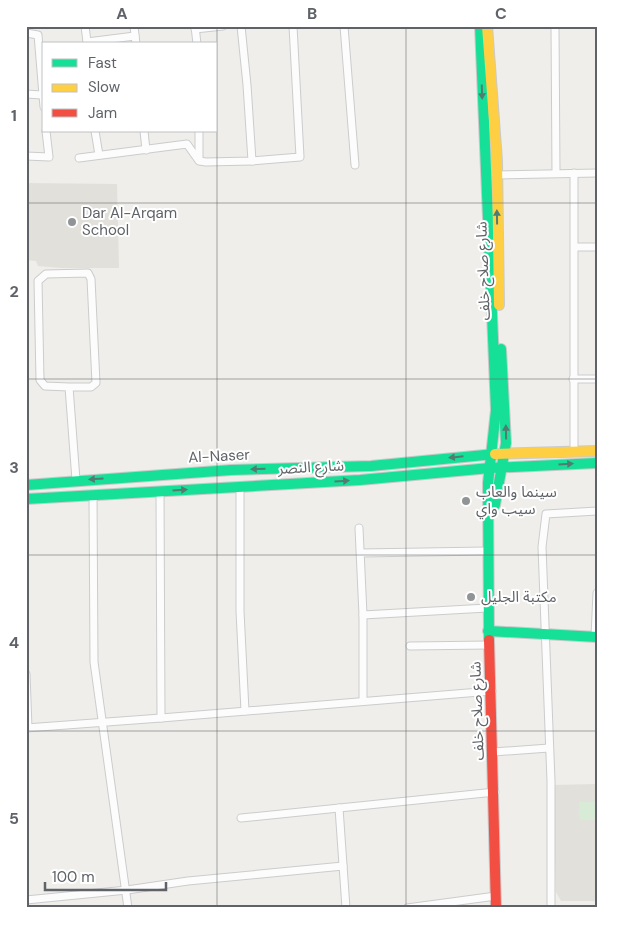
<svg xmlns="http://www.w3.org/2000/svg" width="623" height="934" font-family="'DM Sans','Noto Sans Arabic',sans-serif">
	<rect width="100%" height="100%" fill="#efeeea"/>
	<g fill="#e2e0da">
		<path d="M26 183 117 184 119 268H62L38 266 36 261 26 260Z"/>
		<path d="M597 784V901H561L556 892 553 785Z"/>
	</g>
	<path fill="#d8ebd6" d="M579 802H597V820H580Z"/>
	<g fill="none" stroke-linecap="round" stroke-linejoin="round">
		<defs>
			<g id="street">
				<path d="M85 26 87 42"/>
				<path d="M134 26 136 44"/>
				<path d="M195 26 197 44"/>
				<path d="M241 26 247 85 252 161"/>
				<path d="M344 26 355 165"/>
				<path d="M555 26 556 173"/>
				<path d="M195 29 223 26"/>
				<path d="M26 33 38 35 44 107"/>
				<path d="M87 44V42L135 36"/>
				<path d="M26 94 42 95"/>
				<path d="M95 131 99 155"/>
				<path d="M144 131 146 150"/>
				<path d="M199 131V160"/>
				<path d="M26 156 49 157 46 131"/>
				<path d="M79 158 187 144 199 161 206 162 252 161 300 157 293 26"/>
				<path d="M496 175 597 173"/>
				<path d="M575 247H597"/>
				<path d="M573 379H597"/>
				<path d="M69 387 45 386 40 380 38 281 46 274 88 273 91 279 96 383 91 387H69L76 480"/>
				<path d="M574 451V173"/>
				<path d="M240 487V611L245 711"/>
				<path d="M160 491 161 718 492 691"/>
				<path d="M93 495 94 662 128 908"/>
				<path d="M359 528 363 615V701"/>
				<path d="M361 553 487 551"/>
				<path d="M363 615 487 608"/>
				<path d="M595 636 597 593"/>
				<path d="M410 646 489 645"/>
				<path d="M26 674 28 728"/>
				<path d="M26 728 161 718"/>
				<path d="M493 752 549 748"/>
				<path d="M339 808 346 908"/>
				<path d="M241 818 495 792"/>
				<path d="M26 900 127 890 188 881 343 866"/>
				<path d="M407 908 496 896"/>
				<path d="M551 908V781L542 547 546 514 597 511"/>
			</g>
			<g id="fast">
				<path d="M480 26 496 410 488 483 489 640"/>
				<path d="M26 485 231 470 371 466 495 454"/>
				<path d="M26 499 360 480 490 468 597 463"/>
				<path d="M489 512 495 505 506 443 501 349"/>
				<path d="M488 631 597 637"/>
			</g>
			<g id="slow">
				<path d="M487 26 497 161 499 305"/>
				<path d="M495 454 597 451"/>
			</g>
			<path id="jam" d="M489 640 496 908"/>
		</defs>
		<use href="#street" stroke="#cbcccc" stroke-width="9"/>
		<use href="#fast" stroke="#cacacb" stroke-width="12"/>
		<use href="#slow" stroke="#cacacb" stroke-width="12"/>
		<use href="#jam" stroke="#cacacb" stroke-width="12"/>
		<use href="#street" stroke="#fdfcfc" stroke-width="7"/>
		<use href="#fast" stroke="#16e098" stroke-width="10"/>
		<use href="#slow" stroke="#ffcf43" stroke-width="10"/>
		<use href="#jam" stroke="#f24e42" stroke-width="10"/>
	</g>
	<defs><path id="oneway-solid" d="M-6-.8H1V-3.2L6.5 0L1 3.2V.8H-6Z" transform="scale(1.25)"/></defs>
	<g fill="#507c72">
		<use href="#oneway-solid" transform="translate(482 92) rotate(88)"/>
		<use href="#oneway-solid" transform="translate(497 217) rotate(-91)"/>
		<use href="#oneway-solid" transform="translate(506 432) rotate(-91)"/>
		<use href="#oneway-solid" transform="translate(456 457) rotate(174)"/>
		<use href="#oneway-solid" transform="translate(566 464) rotate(-3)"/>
		<use href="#oneway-solid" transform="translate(258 469) rotate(178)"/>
		<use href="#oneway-solid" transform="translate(96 479) rotate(177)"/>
		<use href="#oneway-solid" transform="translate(342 481) rotate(-3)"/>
		<use href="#oneway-solid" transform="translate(180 490) rotate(-3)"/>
	</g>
	<path fill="none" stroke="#5f6368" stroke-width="1" stroke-opacity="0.55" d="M217 26V908M406 26V908M26 203H597M26 379H597M26 555H597M26 731H597"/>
	<g fill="#919496" stroke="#fff" stroke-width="2">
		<circle cx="72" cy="222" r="5"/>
		<circle cx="466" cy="501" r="5"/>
		<circle cx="471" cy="597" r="5"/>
	</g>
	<g text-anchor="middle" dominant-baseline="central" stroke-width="4" stroke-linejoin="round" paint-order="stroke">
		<g font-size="15" fill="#5f6368" stroke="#fff" text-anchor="start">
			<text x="82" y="213">Dar Al-Arqam<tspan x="82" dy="17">School</tspan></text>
			<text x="476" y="492">سينما والعاب<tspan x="476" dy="17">سيب واي</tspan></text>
			<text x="481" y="597">مكتبة الجليل</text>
		</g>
		<g font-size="15" fill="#5f6368" stroke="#fff">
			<text transform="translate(483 271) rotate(-92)">شارع صلاح خلف</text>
			<text transform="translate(219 456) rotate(-3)">Al-Naser</text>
			<text transform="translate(311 467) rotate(-3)">شارع النصر</text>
			<text transform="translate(477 711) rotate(-92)">شارع صلاح خلف</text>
		</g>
	</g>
	<rect width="623" height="934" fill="none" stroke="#ffffff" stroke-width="55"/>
	<rect x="42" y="42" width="175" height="90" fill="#ffffff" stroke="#bfc1c3"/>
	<rect x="52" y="59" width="25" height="8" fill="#16e098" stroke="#bfc1c3"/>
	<text x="88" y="68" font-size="15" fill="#5f6368">Fast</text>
	<rect x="52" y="84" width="25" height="8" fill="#ffcf43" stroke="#bfc1c3"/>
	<text x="88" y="92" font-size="15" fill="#5f6368">Slow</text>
	<rect x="52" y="109" width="25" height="8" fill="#f24e42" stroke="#bfc1c3"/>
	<text x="88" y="118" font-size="15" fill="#5f6368">Jam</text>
	<path d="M45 882v8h121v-8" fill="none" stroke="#5f6368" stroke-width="2.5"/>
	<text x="52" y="882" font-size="15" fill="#5f6368" stroke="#ffffff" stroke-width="4" paint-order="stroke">100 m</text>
	<rect x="28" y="28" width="568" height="878" fill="none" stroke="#5f6368" stroke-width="2"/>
	<g font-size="16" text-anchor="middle" font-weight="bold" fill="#5f6368">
		<text x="122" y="19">A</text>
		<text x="312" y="19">B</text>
		<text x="501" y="19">C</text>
		<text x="14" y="121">1</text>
		<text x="14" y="297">2</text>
		<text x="14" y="473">3</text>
		<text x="14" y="648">4</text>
		<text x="14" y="824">5</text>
	</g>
</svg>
